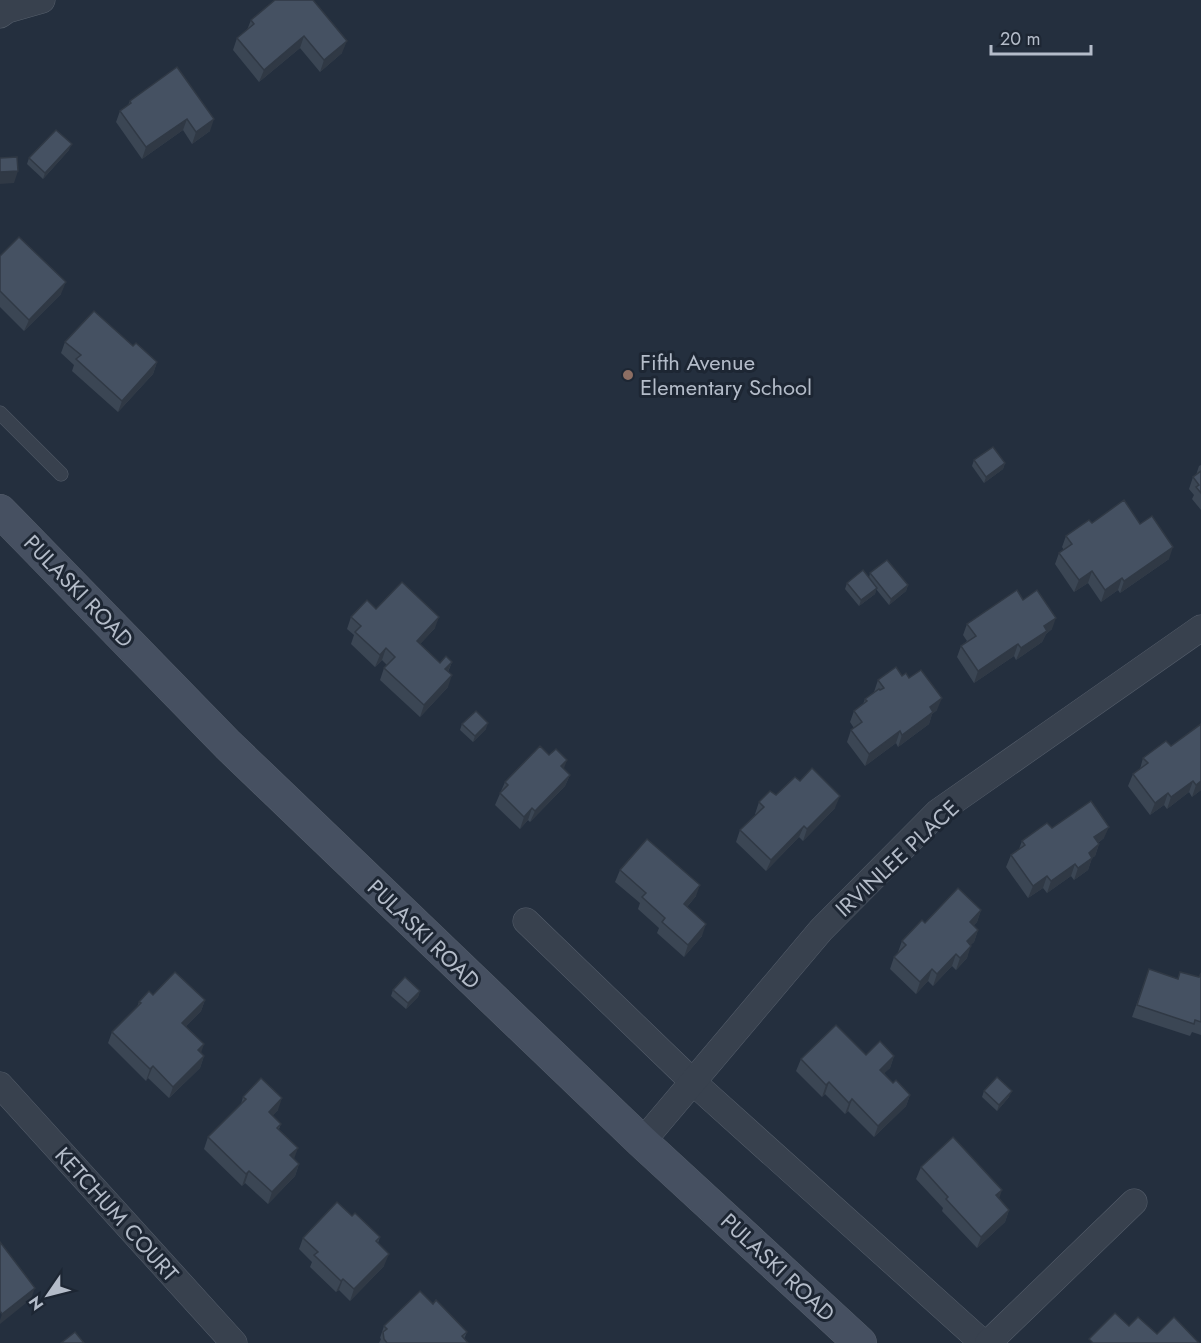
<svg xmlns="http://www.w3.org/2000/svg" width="1201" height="1343" font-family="Jost,sans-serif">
	<rect width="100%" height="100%" fill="#242f3e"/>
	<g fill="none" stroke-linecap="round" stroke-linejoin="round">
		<defs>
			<path id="lane" d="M0 413 61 474"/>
			<g id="street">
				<path d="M0 15 7 10 42 0"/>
				<path d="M526 921 694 1083 983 1343"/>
				<path d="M0 1085 234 1343"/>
				<path d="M642 1142 821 930 938 812 1201 628"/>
				<path d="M988 1343 1134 1202"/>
			</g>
			<path id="secondary" d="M0 511 228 745 642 1142 860 1343"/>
		</defs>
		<use href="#lane" stroke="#565f6c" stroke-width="15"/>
		<use href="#street" stroke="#565f6c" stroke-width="27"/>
		<use href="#secondary" stroke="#565f6c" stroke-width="34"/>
		<use href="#lane" stroke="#38414e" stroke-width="14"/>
		<use href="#street" stroke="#38414e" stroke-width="26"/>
		<use href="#secondary" stroke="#465061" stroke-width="33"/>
	</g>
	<g fill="#3b4654">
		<path d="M275 0 342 53 320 72 300 48 259 82 233 50 237 38 247 30 251 20Z"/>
		<path d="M177 67 210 131 192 144 183 130 142 159 116 122 120 111 128 105 130 101Z"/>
		<path d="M69 150 43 179 27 164 29 158Z"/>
		<path d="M0 256 61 294 24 331 0 307Z"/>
		<path d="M65 342 133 346 157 362 153 374 118 412 72 371 74 365 61 353Z"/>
		<path d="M974 460 1005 463 1003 469 984 483 972 466Z"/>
		<path d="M1201 465V510L1192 499 1194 495 1189 489 1193 477 1196 475 1199 466Z"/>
		<path d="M1092 523 1140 524 1169 559 1120 593 1118 590 1101 602 1088 583 1074 592 1055 564 1059 553 1064 550 1062 547 1066 536Z"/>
		<path d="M870 573 908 585 906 591 889 605 876 589 875 594 859 606 845 589 847 583 869 578Z"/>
		<path d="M1023 600 1052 629 1046 634 1042 642 1016 660 1014 656 974 683 957 657 961 646 967 641 963 635 967 624Z"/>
		<path d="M376 609 435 628 420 644 440 663 452 662 448 672V687L420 717 380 680 384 668 387 665 382 660 375 667 351 644 354 635 347 629 351 617Z"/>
		<path d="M902 676 909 678 937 710 932 714 929 724 898 747 896 743 865 766 847 742 851 730 854 728 850 722 854 711 863 704 865 699 874 692 878 680Z"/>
		<path d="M462 724 486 729 473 742 460 730Z"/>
		<path d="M1201 724V790L1192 797 1189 792 1167 809 1164 805 1150 815 1128 786 1133 774 1140 769 1143 758 1171 746Z"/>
		<path d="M564 769 570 775 565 786 530 822 528 820 520 829 495 805 505 782Z"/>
		<path d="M776 795 835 808 803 841 799 837 766 871 736 842 740 830 756 815 755 814 759 802Z"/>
		<path d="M1052 828 1104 838 1098 843 1099 844 1095 856 1092 858 1088 870 1074 880 1071 876 1047 893 1043 888 1028 898 1006 867 1011 855 1019 849 1022 841Z"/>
		<path d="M620 870 696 896 687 907 702 936 684 957 657 933 659 928 638 909 640 903 615 882Z"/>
		<path d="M981 910 977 922 973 926 978 930 974 942 970 945 967 958 956 970 952 966 933 986 928 981 916 994 890 969 894 957 898 953V952L902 941 925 923Z"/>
		<path d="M1149 969 1178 979 1199 977 1201 973V1035L1192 1032 1190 1036 1132 1017Z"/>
		<path d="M393 990 420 991 418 997 406 1009 391 996Z"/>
		<path d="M153 995 205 1000 201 1011 186 1026 201 1053 204 1056 200 1068 169 1098 148 1078 146 1081 108 1043 112 1032 137 1007 139 1002Z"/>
		<path d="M866 1055 894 1056 890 1068 884 1073 893 1083 910 1095 906 1106 874 1137 848 1111 845 1114 825 1094 822 1097 796 1071 801 1059Z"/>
		<path d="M984 1091 1009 1097 997 1111 982 1097Z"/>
		<path d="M243 1097 278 1110 272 1116 281 1124 279 1129 294 1159 299 1164 295 1176 268 1204 245 1183 242 1186 204 1149 208 1137 241 1104Z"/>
		<path d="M921 1167 999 1199 1009 1210 1005 1222 977 1248 942 1211 943 1208 916 1179Z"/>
		<path d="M352 1216 380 1237 378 1243 384 1266 350 1301 339 1290 336 1292 310 1267 312 1262 299 1249 303 1238Z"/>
		<path d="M433 1304 467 1332 464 1339 468 1343H379L381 1339 380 1338 384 1326Z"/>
	</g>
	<g fill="#303945">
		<path d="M304 36 300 48 259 82 264 70Z"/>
		<path d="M347 41 342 53 320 72 324 60Z"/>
		<path d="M187 119 183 130 142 159 146 147Z"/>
		<path d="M214 119 210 131 192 144 196 132Z"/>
		<path d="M72 144 69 150 43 179 45 173Z"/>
		<path d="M18 171 14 183 0 184V172Z"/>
		<path d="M66 282 61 294 24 331 29 320Z"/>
		<path d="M157 362 153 374 118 412 122 401Z"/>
		<path d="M1005 463 1003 469 984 483 986 477Z"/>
		<path d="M1173 547 1169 559 1120 593 1124 581Z"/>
		<path d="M1092 571 1088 583 1074 592 1079 580Z"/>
		<path d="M1122 578 1118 590 1101 602 1105 590Z"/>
		<path d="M908 585 906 591 889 605 891 599Z"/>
		<path d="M877 588 875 594 859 606 861 600Z"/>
		<path d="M439 617 435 628 412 653 417 641Z"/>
		<path d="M1056 618 1052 629 1046 634 1042 642 1016 660 1021 648 1044 626Z"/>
		<path d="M1018 644 1014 656 974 683 978 671Z"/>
		<path d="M386 648 382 660 375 667 380 655Z"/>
		<path d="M452 662 447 673 445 669Z"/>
		<path d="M452 675 448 687 420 717 424 705Z"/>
		<path d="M942 698 937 710 932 714 929 724 898 747 902 735 930 707Z"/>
		<path d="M488 723 486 729 473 742 475 736Z"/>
		<path d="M900 731 896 743 865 766 869 754Z"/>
		<path d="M567 760 563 771 561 766Z"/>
		<path d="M570 775 565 786 530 822 535 811Z"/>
		<path d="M1193 781 1189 792 1167 809 1171 797Z"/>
		<path d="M1201 781V790L1192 797 1196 785Z"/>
		<path d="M1168 793 1164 805 1150 815 1155 803Z"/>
		<path d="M840 796 835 808 803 841 807 829Z"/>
		<path d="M532 808 528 820 520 829 524 817Z"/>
		<path d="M804 826 799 837 766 871 771 860Z"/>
		<path d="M1109 827 1104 838 1090 849 1094 837Z"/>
		<path d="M1099 844 1095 856 1092 858 1088 870 1074 880 1078 868 1089 853Z"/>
		<path d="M1075 864 1071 876 1047 893 1051 881Z"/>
		<path d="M1047 876 1043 888 1028 898 1033 886Z"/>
		<path d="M700 885 696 896 679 916 684 904Z"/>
		<path d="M981 910 977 922 965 934 970 922Z"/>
		<path d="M706 924 702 936 684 957 688 945Z"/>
		<path d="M978 930 974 942 963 953 967 941Z"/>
		<path d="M971 946 967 958 956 970 960 958Z"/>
		<path d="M956 954 952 966 933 986 937 974Z"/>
		<path d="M932 969 928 981 916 994 920 982Z"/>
		<path d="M420 991 418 997 406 1009 408 1003Z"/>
		<path d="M205 1000 201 1011 178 1034 182 1023Z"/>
		<path d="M204 1044 200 1056 198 1050Z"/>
		<path d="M204 1056 200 1068 169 1098 173 1087Z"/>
		<path d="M894 1056 890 1068 876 1081 880 1070Z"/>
		<path d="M153 1066 148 1078 146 1081 150 1069Z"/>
		<path d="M829 1082 825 1094 822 1097 826 1085Z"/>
		<path d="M1012 1091 1009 1097 997 1111 999 1105Z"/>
		<path d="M910 1095 906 1106 874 1137 878 1126Z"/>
		<path d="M282 1098 278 1110 265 1124 269 1112Z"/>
		<path d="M852 1099 848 1111 845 1114 849 1103Z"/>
		<path d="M298 1148 294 1159 290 1155Z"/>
		<path d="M299 1164 295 1176 268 1204 272 1192Z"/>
		<path d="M249 1171 245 1183 242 1186 246 1174Z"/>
		<path d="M1002 1190 998 1202 996 1195Z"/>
		<path d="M1009 1210 1005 1222 977 1248 981 1237Z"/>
		<path d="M389 1254 384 1266 350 1301 354 1289Z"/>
		<path d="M343 1279 339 1290 336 1292 341 1281Z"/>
		<path d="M35 1288 31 1299 0 1324V1320L2 1314Z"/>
	</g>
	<g fill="#455162" stroke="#303945" stroke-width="1.5">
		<path d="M275 0H313L347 41 324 60 304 36 264 70 237 38 254 24 251 20Z"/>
		<path d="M177 67 214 119 196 132 187 119 146 147 120 111 131 103 130 101Z"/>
		<path d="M56 130 72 144 45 173 29 158Z"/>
		<path d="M17 157 18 171 0 172V158Z"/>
		<path d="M19 237 66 282 29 320 0 291V256Z"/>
		<path d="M94 311 133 346 136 343 157 362 122 401 76 359 81 355 65 342Z"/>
		<path d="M993 447 1005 463 986 477 974 460Z"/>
		<path d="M1201 471V493L1196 487 1199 485 1193 477Z"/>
		<path d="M1124 500 1140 524 1152 516 1173 547 1124 581 1122 578 1105 590 1092 571 1079 580 1059 553 1072 544 1066 536 1089 520 1092 523Z"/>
		<path d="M887 560 908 585 891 599 870 573Z"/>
		<path d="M863 570 877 588 861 600 847 583Z"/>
		<path d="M402 582 439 617 417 641 440 663 446 656 452 662 445 669 452 675 424 705 384 668 395 657 386 648 380 655 355 632 361 626 351 617 367 600 376 609Z"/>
		<path d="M1017 590 1023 600 1037 590 1056 618 1044 626 1047 631 1021 648 1018 644 978 671 961 646 976 636 967 624Z"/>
		<path d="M896 667 902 676 906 673 909 678 921 670 942 698 930 707 933 712 902 735 900 731 869 754 851 730 862 722 854 711 867 701 865 699 879 689 880 690 884 688 878 680Z"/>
		<path d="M476 711 488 723 475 736 462 724Z"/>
		<path d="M1201 724V781L1196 785 1193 781 1171 797 1168 793 1155 803 1133 774 1148 763 1143 758 1166 741 1171 746Z"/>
		<path d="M540 746 549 755 556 749 567 760 561 766 570 775 535 811 532 808 524 817 500 793 508 785 505 782Z"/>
		<path d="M812 768 840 796 807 829 804 826 771 860 740 830 764 807 759 802 770 791 776 795 795 777 800 781Z"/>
		<path d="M1091 801 1109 827 1094 837 1099 844 1089 853 1092 858 1078 868 1075 864 1051 881 1047 876 1033 886 1011 855 1025 845 1022 841 1047 823 1052 828Z"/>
		<path d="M647 839 700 885 684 904 706 924 688 945 662 922 665 918 642 897 646 893 620 870Z"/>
		<path d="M958 888 981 910 970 922 978 930 967 941 971 946 960 958 956 954 937 974 932 969 920 982 894 957 906 945 902 941 922 920 925 923Z"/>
		<path d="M1149 969 1178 979 1180 972 1199 977 1201 973V1022L1195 1020 1194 1024 1137 1005Z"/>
		<path d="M175 972 205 1000 182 1023 204 1044 198 1050 204 1056 173 1087 153 1066 150 1069 112 1032 141 1003 139 1002 149 991 153 995Z"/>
		<path d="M405 977 420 991 408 1003 393 990Z"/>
		<path d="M836 1025 866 1055 880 1041 894 1056 880 1070 893 1083 896 1080 910 1095 878 1126 852 1099 849 1103 829 1082 826 1085 801 1059Z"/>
		<path d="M997 1077 1012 1091 999 1105 984 1091Z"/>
		<path d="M261 1078 282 1098 269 1112 281 1124 277 1128 298 1148 290 1155 299 1164 272 1192 249 1171 246 1174 208 1137 246 1099 243 1097Z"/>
		<path d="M953 1137 1002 1190 996 1195 1009 1210 981 1237 946 1199 948 1197 921 1167Z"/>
		<path d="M337 1202 352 1216 355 1213 380 1237 376 1241 389 1254 354 1289 343 1279 341 1281 314 1255 318 1252 303 1238Z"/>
		<path d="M0 1242 35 1288 2 1314 0 1311Z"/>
		<path d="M420 1291 433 1304 436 1300 467 1332 462 1336 468 1343H387L384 1339 383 1332 387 1329 384 1326Z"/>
		<path d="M1115 1313 1129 1326 1138 1317 1157 1334 1174 1317 1199 1343H1093L1089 1339Z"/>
		<path d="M75 1332 84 1343H61Z"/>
	</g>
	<circle fill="#8d6e63" stroke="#1d2633" stroke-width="2" cx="628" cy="375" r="6"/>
	<g text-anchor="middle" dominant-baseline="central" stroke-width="6" stroke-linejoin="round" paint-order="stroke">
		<g font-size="22" fill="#b4bcc9" stroke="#1d2633" text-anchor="start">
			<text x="640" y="362">Fifth Avenue<tspan x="640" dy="25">Elementary School</tspan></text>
		</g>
		<g font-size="22" fill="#b4bcc9" stroke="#1d2633">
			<text transform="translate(79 591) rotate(46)">PULASKI ROAD</text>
			<text transform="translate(897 858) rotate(-43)">IRVINLEE PLACE</text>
			<text transform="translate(424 934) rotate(44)">PULASKI ROAD</text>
			<text transform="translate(117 1214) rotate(48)">KETCHUM COURT</text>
			<text transform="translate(778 1267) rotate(43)">PULASKI ROAD</text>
		</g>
	</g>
	<g transform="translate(48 1295) rotate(235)" stroke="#1d2633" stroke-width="4.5" paint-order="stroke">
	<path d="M0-4.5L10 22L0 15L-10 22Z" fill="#b4bcc9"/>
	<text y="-9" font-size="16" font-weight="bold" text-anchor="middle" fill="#b4bcc9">N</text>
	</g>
	<path d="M991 45v9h100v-9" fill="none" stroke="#b4bcc9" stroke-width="3"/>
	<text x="1000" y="45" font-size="18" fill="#b4bcc9" stroke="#1d2633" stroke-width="4.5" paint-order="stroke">20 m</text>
</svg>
